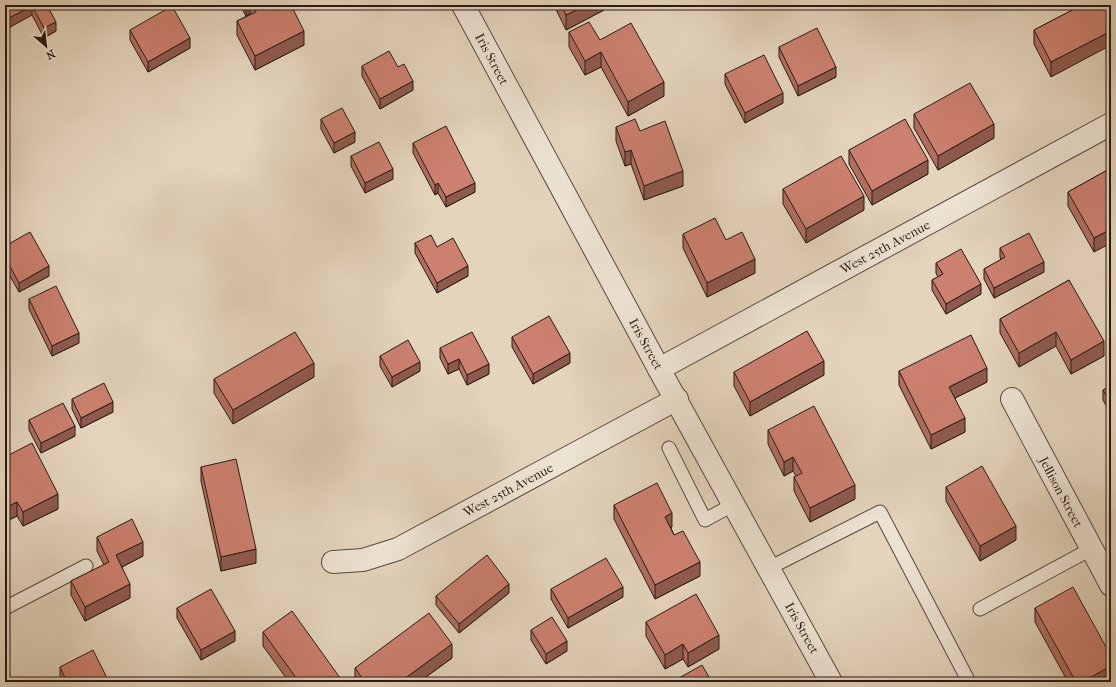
<svg xmlns="http://www.w3.org/2000/svg" width="1116" height="687" font-family="'IM FELL French Canon',serif">
	<rect width="100%" height="100%" fill="#e4d4bc"/>
	<filter id="stains"><feTurbulence type="fractalNoise" baseFrequency=".005" numOctaves="4"/><feColorMatrix values="0 0 0 0 .2 0 0 0 0 .09 0 0 0 0 .02 0 0 0 .5 -.17"/></filter>
	<radialGradient id="worn" r=".72"><stop offset=".6" stop-color="#630" stop-opacity="0"/><stop offset="1" stop-color="#630" stop-opacity=".3"/></radialGradient>
	<g fill="none" stroke-linecap="round" stroke-linejoin="round">
		<defs>
			<g id="lane">
				<path d="M669 448 705 520 734 504"/>
				<path d="M769 568 880 512 969 682"/>
				<path d="M5 608 86 566"/>
				<path d="M980 609 1091 549"/>
			</g>
			<g id="street">
				<path d="M463 5 659 369 831 682"/>
				<path d="M659 369 1111 124"/>
				<path d="M1012 399 1111 585"/>
				<path d="M333 562 363 560 398 549 677 399"/>
			</g>
		</defs>
		<use href="#lane" stroke="#56483e" stroke-width="15"/>
		<use href="#street" stroke="#56483e" stroke-width="24"/>
		<use href="#lane" stroke="#ede3d3" stroke-width="13"/>
		<use href="#street" stroke="#ede3d3" stroke-width="22"/>
	</g>
	<g fill="#af6e5f" stroke="#261a14">
		<path d="M5 5H47L56 31 44 38 32 15Z"/>
		<path d="M240 5H291L304 45 255 70 237 35V21L251 14H250L246 16Z"/>
		<path d="M554 5H604V10L566 30Z"/>
		<path d="M1082 5 1051 77 1034 44V30Z"/>
		<path d="M130 30 190 48 148 72 130 40Z"/>
		<path d="M569 32 600 40 664 96 628 116 601 67 585 75 569 47Z"/>
		<path d="M779 47 836 77 798 96 779 57Z"/>
		<path d="M362 66 398 67 413 90 380 109 362 76Z"/>
		<path d="M725 74 783 103 745 123 725 84Z"/>
		<path d="M914 114 994 138 938 170 914 128Z"/>
		<path d="M321 119 355 142 334 153 321 129Z"/>
		<path d="M616 127 640 131 683 186 644 200 631 164 625 166 616 141Z"/>
		<path d="M413 143 475 192 446 207 438 193 435 195 413 153Z"/>
		<path d="M849 150 928 174 872 205 849 164Z"/>
		<path d="M351 156 393 179 365 193 351 166Z"/>
		<path d="M1111 168 1094 252 1068 206V192Z"/>
		<path d="M783 189 864 210 806 243 783 204Z"/>
		<path d="M683 234 726 240 755 273 707 297 683 248Z"/>
		<path d="M415 243 437 247 468 276 437 293 415 253Z"/>
		<path d="M5 246 49 276 19 292 5 267Z"/>
		<path d="M1000 248 1044 272 994 298 984 279V269L1001 260 1000 257Z"/>
		<path d="M936 263 981 294 946 314 932 290V280L938 277 936 273Z"/>
		<path d="M1069 280 1104 356 1071 374 1056 346 1019 367 1000 333V319Z"/>
		<path d="M29 299 79 343 52 356 29 309Z"/>
		<path d="M512 337 570 363 533 384 512 347Z"/>
		<path d="M440 348 489 374 467 385 459 369 448 374 440 358Z"/>
		<path d="M380 356 420 371 392 387 380 366Z"/>
		<path d="M899 371 987 382 955 398 965 432 931 449 899 385Z"/>
		<path d="M734 372 824 375 750 416 734 386Z"/>
		<path d="M314 377 233 424 214 393V379Z"/>
		<path d="M1111 386V414L1103 400V390Z"/>
		<path d="M72 399 113 412 81 428 72 409Z"/>
		<path d="M29 420 75 436 41 453 29 430Z"/>
		<path d="M768 430 855 499 810 522 794 491V477L796 476 793 471 784 476 768 444Z"/>
		<path d="M5 457 58 509 23 526 17 516 5 522Z"/>
		<path d="M201 467 256 563 221 571 201 481Z"/>
		<path d="M946 487 1016 540 980 561 946 501Z"/>
		<path d="M614 505 672 527 671 528 674 535 700 576 655 599 614 519Z"/>
		<path d="M97 537 143 556 122 567 130 598 85 621 71 595V581L104 565 97 551Z"/>
		<path d="M551 589 623 597 568 628 551 599Z"/>
		<path d="M509 593 459 633 436 605V596Z"/>
		<path d="M177 608 235 641 201 660 177 618Z"/>
		<path d="M1035 608 1111 656V680L1107 682H1068L1035 622Z"/>
		<path d="M646 622 719 649 688 667 683 659 665 669 646 636Z"/>
		<path d="M531 630 567 651 546 664 531 640Z"/>
		<path d="M263 632 343 682H289L263 646Z"/>
		<path d="M452 658 419 682H355V668Z"/>
		<path d="M60 667 109 682H62L60 677Z"/>
	</g>
	<g fill="#8f5a4e" stroke="#261a14">
		<path d="M246 5H250V14L246 16Z"/>
		<path d="M587 5H604V10L566 30V15Z"/>
		<path d="M32 6V15L5 30V20Z"/>
		<path d="M56 22V31L44 38V28Z"/>
		<path d="M304 31V45L255 70V56Z"/>
		<path d="M1111 31V45L1051 77V62Z"/>
		<path d="M190 38V48L148 72V62Z"/>
		<path d="M601 52V67L585 75V61Z"/>
		<path d="M836 67V77L798 96V86Z"/>
		<path d="M413 81V90L380 109V99Z"/>
		<path d="M664 82V96L628 116V102Z"/>
		<path d="M783 93V103L745 123V113Z"/>
		<path d="M994 124V138L938 170V156Z"/>
		<path d="M355 132V142L334 153V143Z"/>
		<path d="M631 150V164L625 166V152Z"/>
		<path d="M928 160V174L872 205V191Z"/>
		<path d="M393 169V179L365 193V183Z"/>
		<path d="M683 171V186L644 200V186Z"/>
		<path d="M438 183V193L435 195V185Z"/>
		<path d="M475 183V192L446 207V197Z"/>
		<path d="M864 196V210L806 243V229Z"/>
		<path d="M1111 229V243L1094 252V238Z"/>
		<path d="M755 259V273L707 297V283Z"/>
		<path d="M1044 262V272L994 298V288Z"/>
		<path d="M49 266V276L19 292V283Z"/>
		<path d="M468 266V276L437 293V283Z"/>
		<path d="M981 284V294L946 314V304Z"/>
		<path d="M1056 332V346L1019 367V353Z"/>
		<path d="M79 333V343L52 356V346Z"/>
		<path d="M1104 341V356L1071 374V360Z"/>
		<path d="M570 353V363L533 384V374Z"/>
		<path d="M459 359V369L448 374V364Z"/>
		<path d="M824 361V375L750 416V402Z"/>
		<path d="M420 362V371L392 387V377Z"/>
		<path d="M314 363V377L233 424V410Z"/>
		<path d="M489 364V374L467 385V375Z"/>
		<path d="M987 368V382L949 401V387Z"/>
		<path d="M113 402V412L81 428V418Z"/>
		<path d="M965 418V432L931 449V435Z"/>
		<path d="M75 426V436L41 453V443Z"/>
		<path d="M793 457V471L784 476V462Z"/>
		<path d="M855 485V499L810 522V508Z"/>
		<path d="M58 494V509L23 526V512Z"/>
		<path d="M17 502V516L5 522V508Z"/>
		<path d="M672 513V527L665 531V517Z"/>
		<path d="M1016 526V540L980 561V546Z"/>
		<path d="M143 542V556L116 570V555Z"/>
		<path d="M256 549V563L221 571V557Z"/>
		<path d="M700 562V576L655 599V585Z"/>
		<path d="M130 584V598L85 621V607Z"/>
		<path d="M509 584V593L459 633V624Z"/>
		<path d="M623 587V597L568 628V618Z"/>
		<path d="M235 631V641L201 660V650Z"/>
		<path d="M719 635V649L688 667V653Z"/>
		<path d="M567 641V651L546 664V654Z"/>
		<path d="M452 644V658L419 682H400Z"/>
		<path d="M683 644V659L665 669V655Z"/>
		<path d="M1111 666V680L1107 682H1082Z"/>
	</g>
	<g fill="#cc806f" stroke="#261a14">
		<path d="M5 5H47L56 22 44 28 32 6 5 20Z"/>
		<path d="M253 5H291L304 31 255 56 237 21 256 12Z"/>
		<path d="M561 5H587L566 15Z"/>
		<path d="M1082 5H1111V31L1051 62 1034 30Z"/>
		<path d="M172 6 190 38 148 62 130 30Z"/>
		<path d="M589 22 600 40 631 23 664 82 628 102 601 52 585 61 569 32Z"/>
		<path d="M817 28 836 67 798 86 779 47Z"/>
		<path d="M389 51 398 67 404 64 413 81 380 99 362 66Z"/>
		<path d="M764 55 783 93 745 113 725 74Z"/>
		<path d="M970 83 994 124 938 156 914 114Z"/>
		<path d="M342 108 355 132 334 143 321 119Z"/>
		<path d="M635 119 640 131 665 121 683 171 644 186 631 150 625 152 616 127Z"/>
		<path d="M905 119 928 160 872 191 849 150Z"/>
		<path d="M446 126 475 183 446 197 438 183 435 185 413 143Z"/>
		<path d="M379 142 393 169 365 183 351 156Z"/>
		<path d="M841 156 864 196 806 229 783 189Z"/>
		<path d="M1111 168V229L1094 238 1068 192Z"/>
		<path d="M715 218 726 240 742 232 755 259 707 283 683 234Z"/>
		<path d="M30 232 49 266 19 283 5 257V246Z"/>
		<path d="M1029 233 1044 262 994 288 984 269 1005 257 1000 248Z"/>
		<path d="M431 235 437 247 453 238 468 266 437 283 415 243Z"/>
		<path d="M961 249 981 284 946 304 932 280 943 274 936 263Z"/>
		<path d="M1069 280 1104 341 1071 360 1056 332 1019 353 1000 319Z"/>
		<path d="M56 286 79 333 52 346 29 299Z"/>
		<path d="M549 316 570 353 533 374 512 337Z"/>
		<path d="M807 331 824 361 750 402 734 372Z"/>
		<path d="M295 332 314 363 233 410 214 379Z"/>
		<path d="M472 332 489 364 467 375 459 359 448 364 440 348Z"/>
		<path d="M971 335 987 368 949 387 965 418 931 435 899 371Z"/>
		<path d="M408 340 420 362 392 377 380 356Z"/>
		<path d="M104 383 113 402 81 418 72 399Z"/>
		<path d="M1111 386V404L1103 390Z"/>
		<path d="M63 403 75 426 41 443 29 420Z"/>
		<path d="M814 406 855 485 810 508 794 477 802 473 793 457 784 462 768 430Z"/>
		<path d="M32 443 58 494 23 512 17 502 5 508V457Z"/>
		<path d="M236 459 256 549 221 557 201 467Z"/>
		<path d="M982 466 1016 526 980 546 946 487Z"/>
		<path d="M657 483 672 513 665 517 674 535 683 531 700 562 655 585 614 505Z"/>
		<path d="M132 519 143 542 116 555 130 584 85 607 71 581 109 562 97 537Z"/>
		<path d="M487 555 509 584 459 624 436 596Z"/>
		<path d="M606 558 623 587 568 618 551 589Z"/>
		<path d="M1073 587 1111 656V666L1082 682H1076L1035 608Z"/>
		<path d="M211 589 235 631 201 650 177 608Z"/>
		<path d="M696 594 719 635 688 653 683 644 665 655 646 622Z"/>
		<path d="M292 611 343 682H299L263 632Z"/>
		<path d="M429 613 452 644 400 682H365L355 668Z"/>
		<path d="M552 617 567 641 546 654 531 630Z"/>
		<path d="M93 650 109 682H67L60 667Z"/>
		<path d="M702 665 712 682H681L679 678Z"/>
	</g>
	<g text-anchor="middle" dominant-baseline="central" stroke-width="3" stroke-linejoin="round" paint-order="stroke">
		<g font-size="13" fill="#261a14" stroke="#ede3d3">
			<text transform="translate(492 59) rotate(62)">Iris Street</text>
			<text transform="translate(885 247) rotate(-28)">West 25th Avenue</text>
			<text transform="translate(646 344) rotate(61)">Iris Street</text>
			<text transform="translate(508 490) rotate(-28)">West 25th Avenue</text>
			<text transform="translate(1061 492) rotate(62)">Jellison Street</text>
			<text transform="translate(802 628) rotate(61)">Iris Street</text>
		</g>
	</g>
	<rect width="1116" height="687" fill="none" stroke="#e4d4bc" stroke-width="20"/>
	<rect x="6" y="6" width="1104" height="675" fill="none" stroke="#261a14" stroke-width="2"/>
	<rect x="10" y="10" width="1096" height="667" fill="none" stroke="#261a14"/>
	<g transform="translate(46 46) rotate(152)" stroke="#ede3d3" stroke-width="3" paint-order="stroke">
	<path d="M0-3L7 15L0 10L-7 15Z" fill="#261a14"/>
	<text y="-6" font-size="11" font-weight="bold" text-anchor="middle" fill="#261a14">N</text>
	</g>
	<rect width="100%" height="100%" filter="url(#stains)"/>
	<rect width="100%" height="100%" fill="url(#worn)"/>
</svg>
